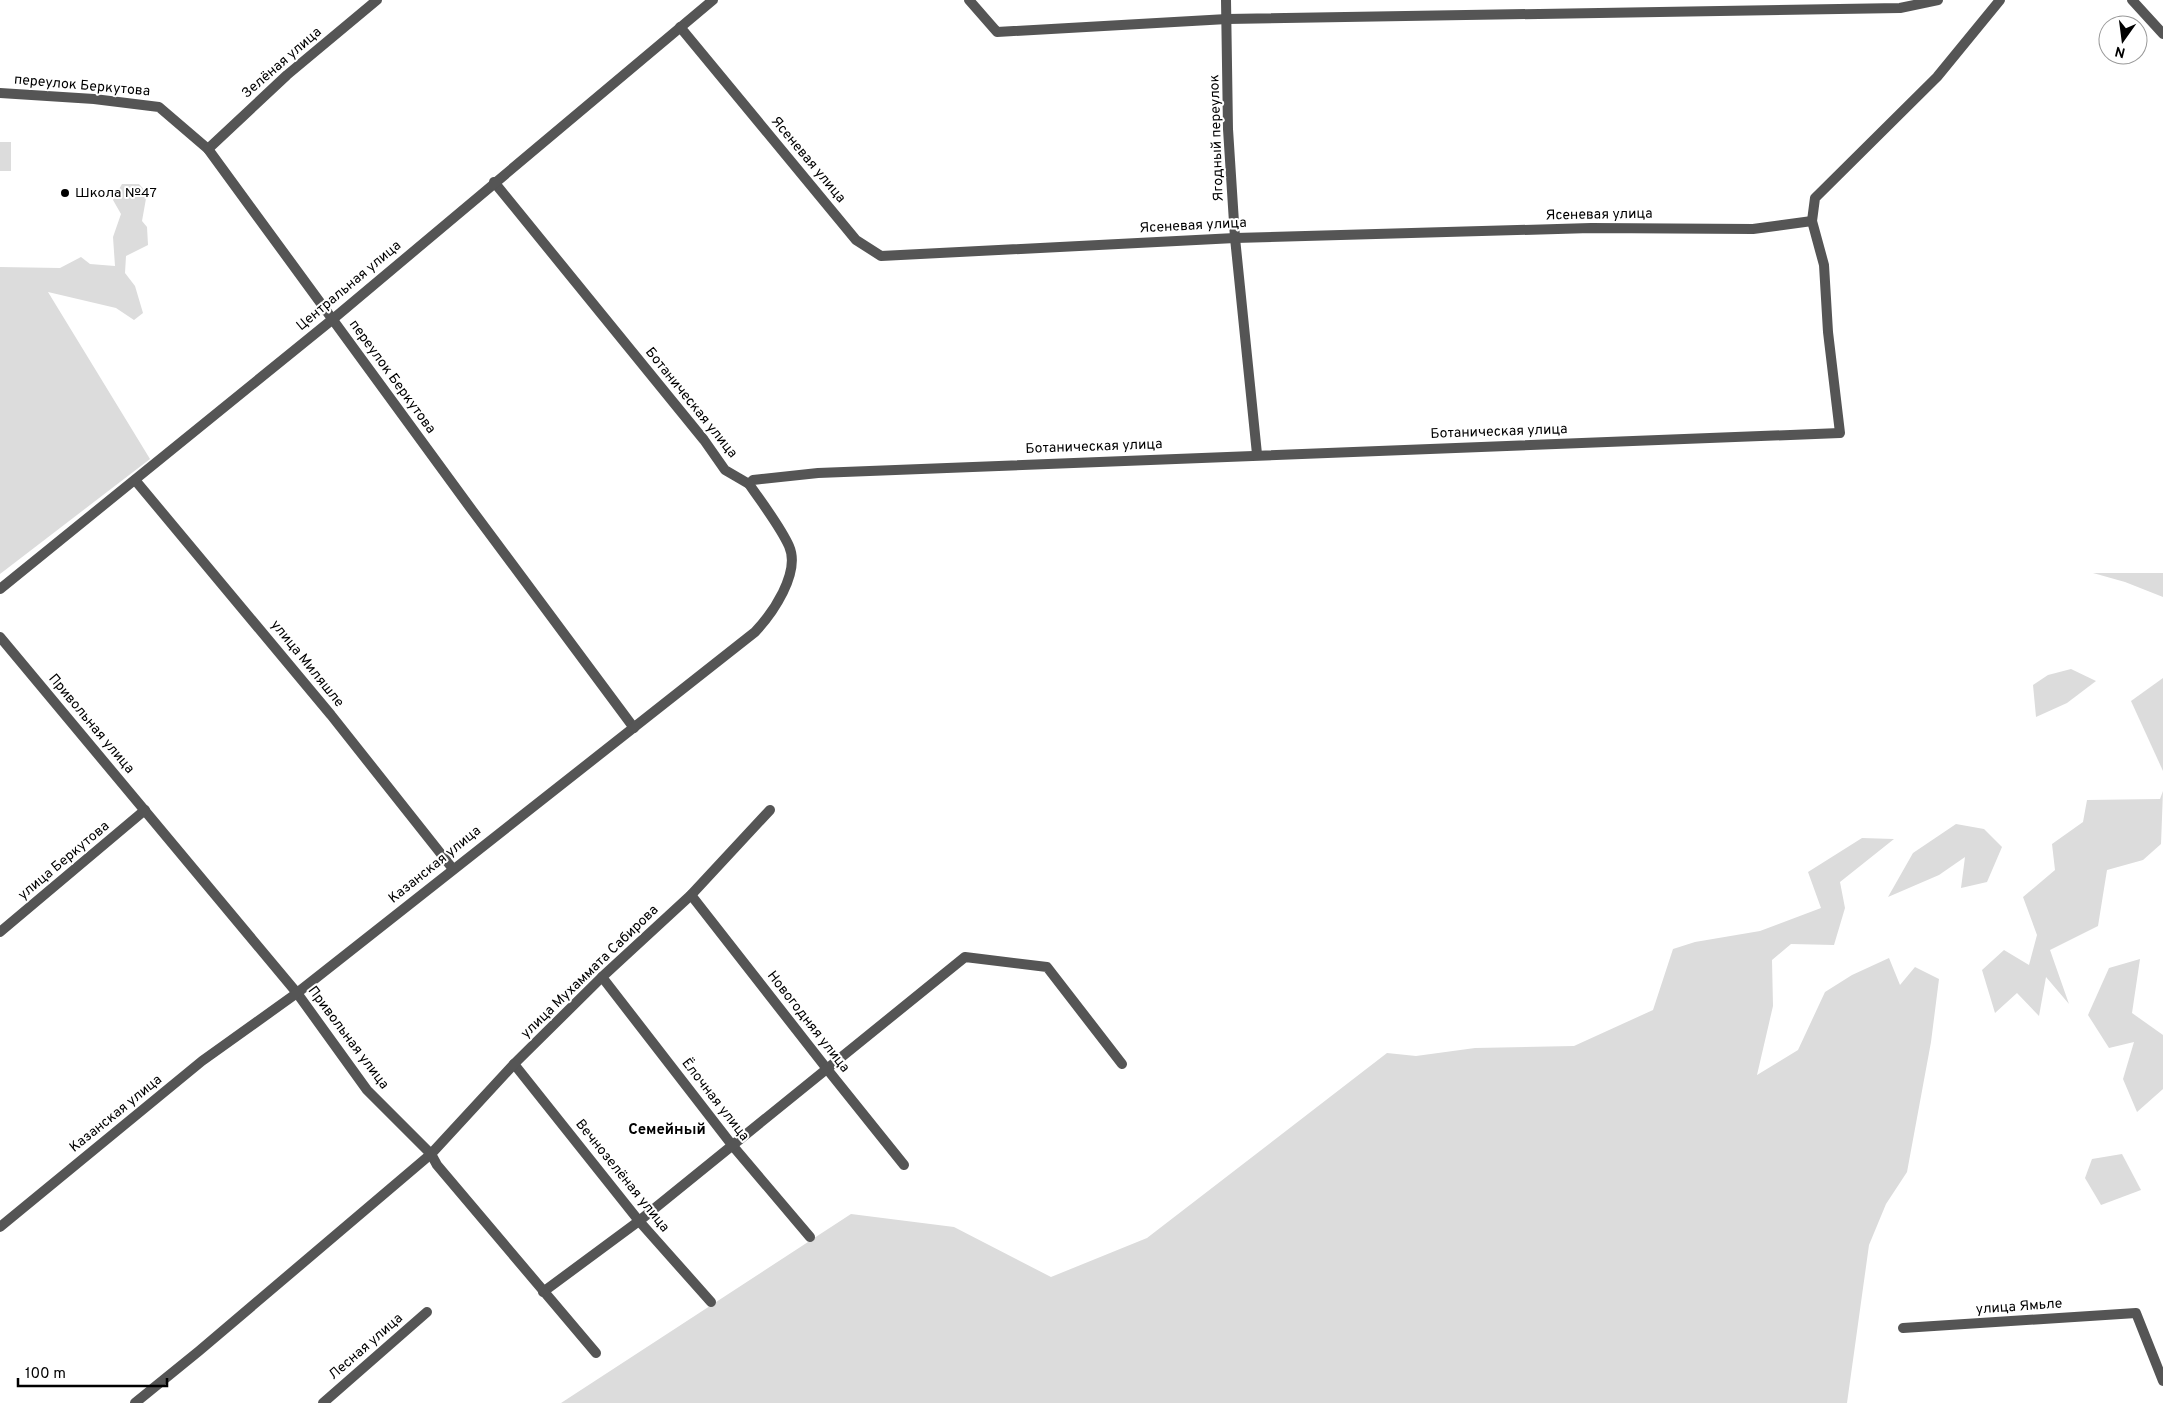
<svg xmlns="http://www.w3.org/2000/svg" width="2163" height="1403" font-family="Overpass,sans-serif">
	<rect width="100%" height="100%" fill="#fff"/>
	<g fill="#dcdcdc">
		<rect x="0" y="142" width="11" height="29"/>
		<path d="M122 184H139L147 193 142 221 147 227 148 245 126 256 125 273 135 286 143 313 134 320 116 308 48 292 150 459 0 574V267L60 268 81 257 90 264 115 266 113 237 121 214 113 200Z"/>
		<path d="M2093 573H2163V597L2125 582Z"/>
		<path d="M2071 669 2096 681 2067 703 2036 717 2033 685 2048 675Z"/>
		<path d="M2163 678V771L2131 701Z"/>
		<path d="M2163 791 2161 844 2143 860 2107 870 2098 926 2050 950 2069 1004 2046 977 2039 1016 2017 993 1995 1013 1982 970 2004 950 2029 965 2037 935 2023 897 2055 870 2052 844 2083 822 2087 800 2160 799Z"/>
		<path d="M1956 824 1984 829 2002 847 1987 882 1961 888 1965 857 1939 875 1888 897 1913 853Z"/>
		<path d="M1862 838 1894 839 1840 882 1845 908 1834 945 1791 944 1772 960 1773 1006 1757 1075 1798 1050 1825 992 1852 975 1889 958 1900 985 1915 967 1939 979 1931 1042 1907 1172 1886 1204 1869 1245 1847 1403H561L851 1214 954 1227 1051 1277 1147 1238 1387 1053 1416 1056 1475 1048 1574 1046 1653 1010 1673 949 1695 942 1760 931 1821 908 1808 872Z"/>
		<path d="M2140 959 2132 1013 2163 1035V1089L2137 1112 2123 1079 2134 1042 2109 1048 2088 1015 2109 968Z"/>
		<path d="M2122 1154 2141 1190 2101 1205 2085 1178 2092 1159Z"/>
	</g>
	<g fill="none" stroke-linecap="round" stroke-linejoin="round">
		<g stroke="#555" stroke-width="10">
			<path d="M969 0 997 32 1227 19 1900 8 1938 0"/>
			<path d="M1226 0 1228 129 1235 238 1257 454"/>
			<path d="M2132 0 2163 34"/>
			<path d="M680 27 856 240 881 256 1235 238 1591 228 1753 229 1812 221"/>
			<path d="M0 93 94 99 159 107 208 149 469 506 634 728"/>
			<path d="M208 149 287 75 377 0"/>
			<path d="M494 182 704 440 725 470 749 484 753 480 818 473 1840 433 1828 332 1824 265 1812 221 1815 198 1937 77 2000 0"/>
			<path d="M135 480 331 715 453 869"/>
			<path d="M0 637 297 993 367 1090 431 1154 199 1351 135 1403"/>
			<path d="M691 895 827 1069 904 1165"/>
			<path d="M0 932 145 810"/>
			<path d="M602 977 732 1145 810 1237"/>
			<path d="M514 1064 639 1221 711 1302"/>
			<path d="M0 1227 202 1061 297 993 755 632C772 614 801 573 789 546 780 526 762 503 749 484"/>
			<path d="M543 1292 639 1221 965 957 1047 967 1122 1064"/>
			<path d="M1903 1328 2136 1313 2163 1381"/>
			<path d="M596 1353 437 1165 431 1154 514 1064 602 977 691 895 770 810"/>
			<path d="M323 1403 427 1312"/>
		</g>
		<path stroke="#555" stroke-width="10" d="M0 589 333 319 713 0"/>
	</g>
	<circle fill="#000" stroke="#fff" stroke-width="2" cx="65" cy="193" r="5"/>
	<g text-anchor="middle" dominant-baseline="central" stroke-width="4" stroke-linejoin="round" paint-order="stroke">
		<g font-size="14" fill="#000" stroke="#fff">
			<text transform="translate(282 63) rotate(-41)">Зелёная улица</text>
			<text transform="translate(82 86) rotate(5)">переулок Беркутова</text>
			<text transform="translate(1217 138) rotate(-92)">Ягодный переулок</text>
			<text transform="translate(808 160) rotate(50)">Ясеневая улица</text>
			<text transform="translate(1599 215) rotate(-1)">Ясеневая улица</text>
			<text transform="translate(1193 226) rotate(-3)">Ясеневая улица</text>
			<text transform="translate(349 286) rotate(-40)">Центральная улица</text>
			<text transform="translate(392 377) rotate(54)">переулок Беркутова</text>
			<text transform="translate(691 403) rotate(51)">Ботаническая улица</text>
			<text transform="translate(1499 432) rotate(-2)">Ботаническая улица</text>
			<text transform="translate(1094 447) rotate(-2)">Ботаническая улица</text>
			<text transform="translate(307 664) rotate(51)">улица Миляшле</text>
			<text transform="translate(91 724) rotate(50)">Привольная улица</text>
			<text transform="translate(64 861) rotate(-40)">улица Беркутова</text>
			<text transform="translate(435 865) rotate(-39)">Казанская улица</text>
			<text transform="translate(590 972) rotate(-44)">улица Мухаммата Сабирова</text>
			<text transform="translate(808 1022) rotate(52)">Новогодняя улица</text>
			<text transform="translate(348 1038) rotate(53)">Привольная улица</text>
			<text transform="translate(715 1100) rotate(52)">Ёлочная улица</text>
			<text transform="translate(116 1114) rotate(-39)">Казанская улица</text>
			<text transform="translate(622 1176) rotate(51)">Вечнозелёная улица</text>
			<text transform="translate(2019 1307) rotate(-4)">улица Ямьле</text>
			<text transform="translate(366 1347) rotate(-41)">Лесная улица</text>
		</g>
		<g font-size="14" fill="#000" stroke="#fff" text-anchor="start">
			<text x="75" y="193">Школа №47</text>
		</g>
		<g font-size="15" font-weight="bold" fill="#000" stroke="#fff">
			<text x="667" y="1130">Семейный</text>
		</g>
	</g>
	<g transform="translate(2123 40) rotate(194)"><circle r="24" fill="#ffffff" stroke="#999999"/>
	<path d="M0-4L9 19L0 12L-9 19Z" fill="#000000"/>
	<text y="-8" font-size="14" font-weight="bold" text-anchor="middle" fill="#000000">N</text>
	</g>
	<path d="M18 1378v8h149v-8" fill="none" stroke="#000000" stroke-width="2.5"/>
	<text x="25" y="1378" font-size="15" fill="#000000" stroke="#ffffff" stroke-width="4" paint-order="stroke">100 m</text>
</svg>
